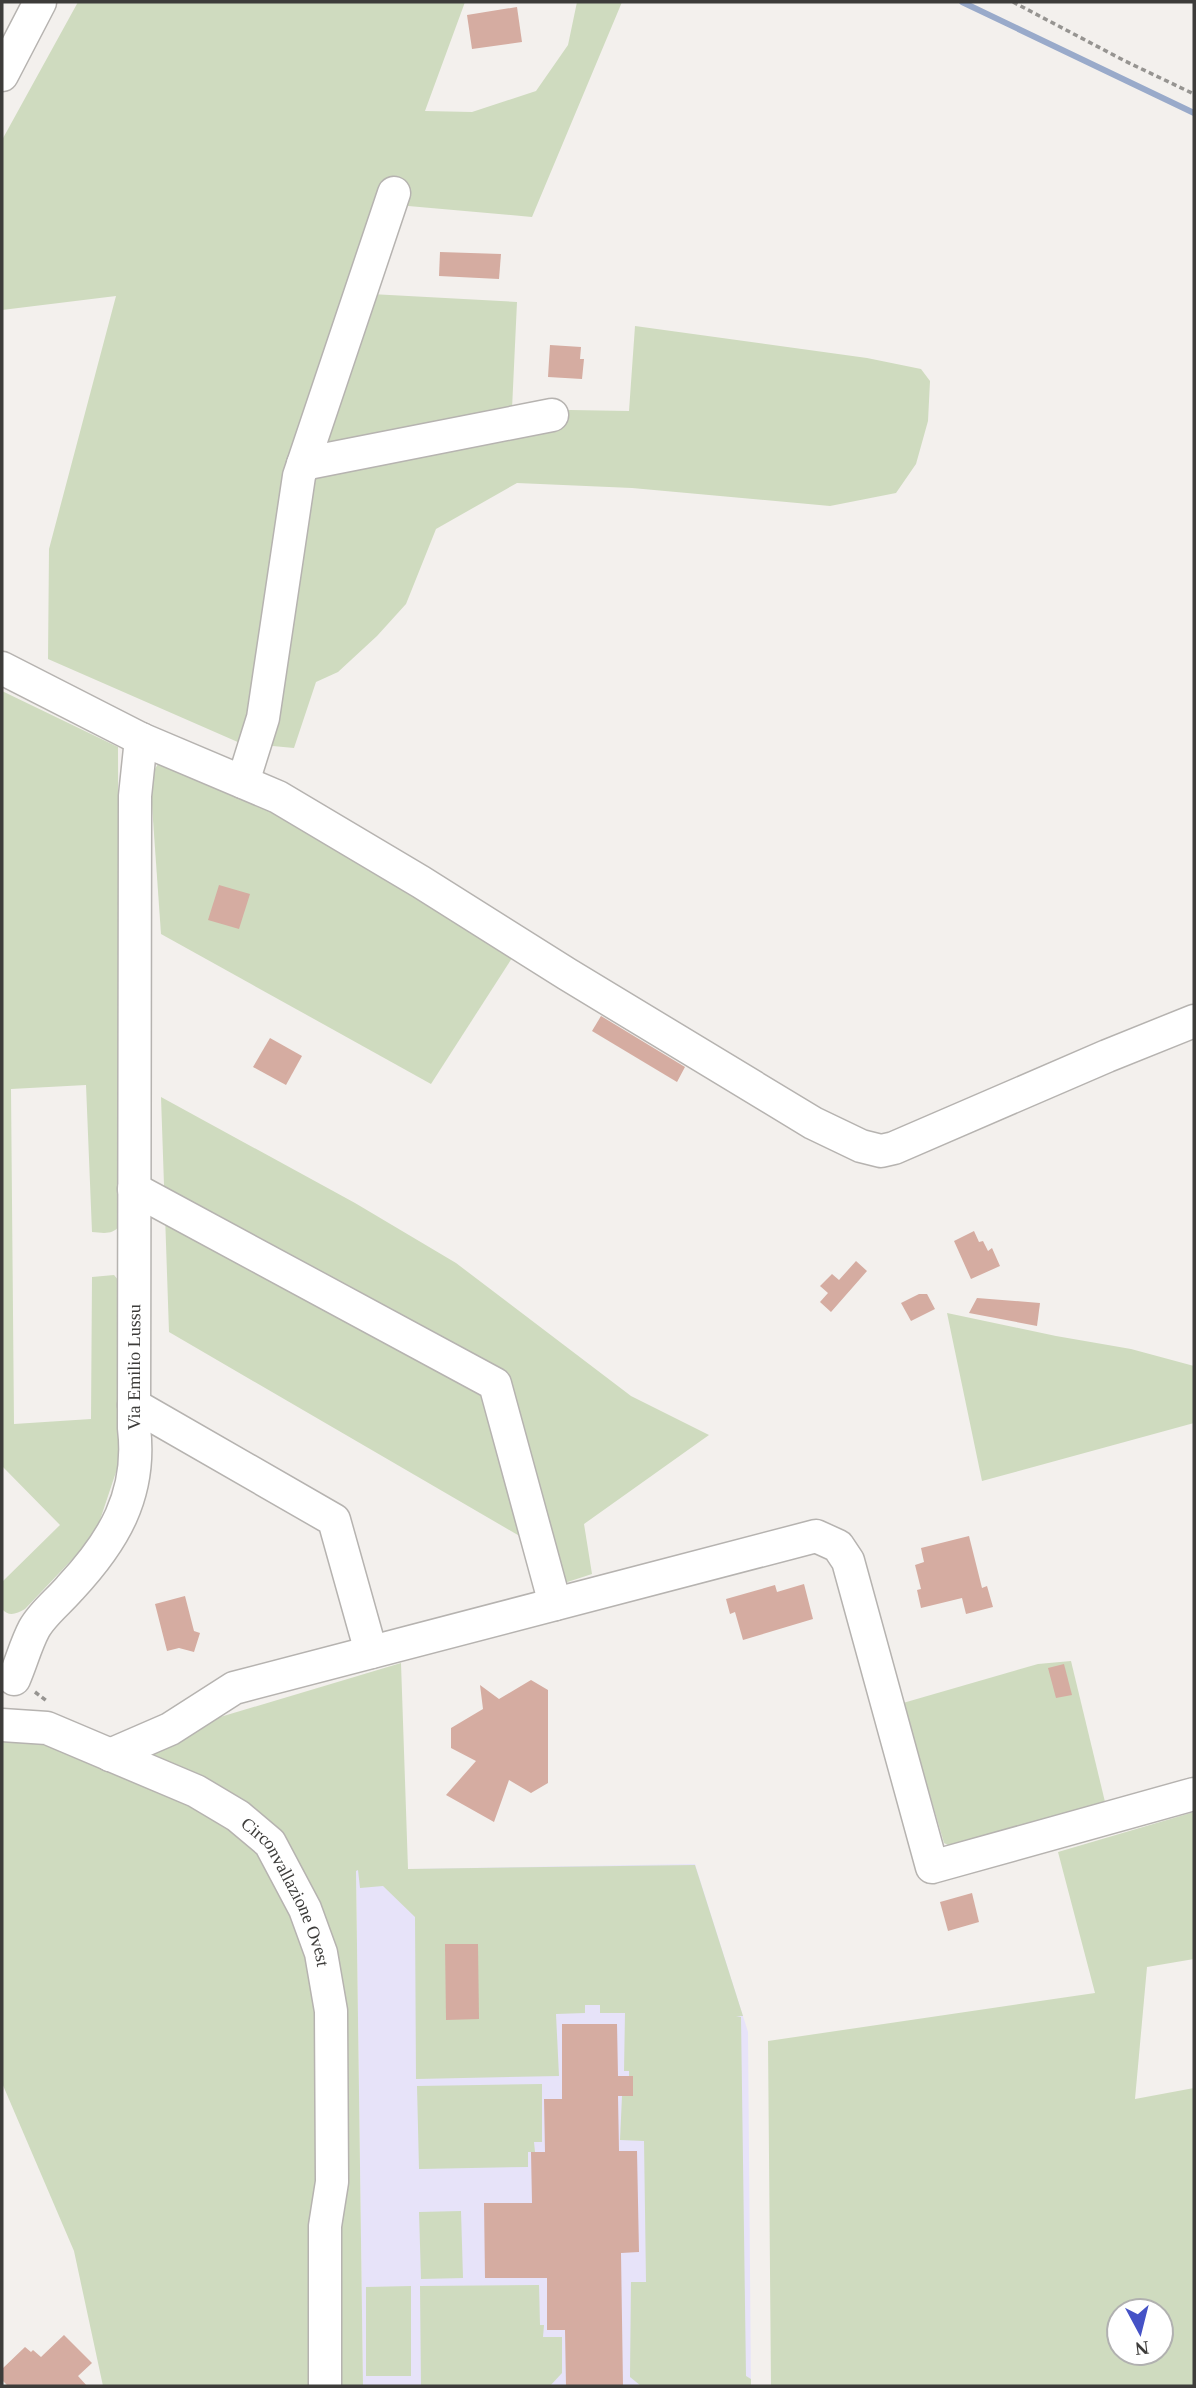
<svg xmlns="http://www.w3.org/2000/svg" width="1196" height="2388" font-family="'Times New Roman',serif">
	<rect width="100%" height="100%" fill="#f3f0ed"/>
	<path fill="#e7e3f9" d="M695 1864 748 2032 751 2386H363L356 1870Z"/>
	<g fill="#cfdbbf" fill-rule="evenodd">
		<path d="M78 2H465L425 111 472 112 536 91 568 45 577 2H622L532 217 397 205 371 294 517 302 512 409 629 411 635 326 867 358 921 369 930 381 928 421 916 464 896 493 830 506 632 488 517 483 436 529 406 604 377 636 338 672 316 682 294 748 240 743 48 659 49 549 116 296 2 310V140Z"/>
		<path d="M2 691 118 747 119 1226C113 1235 103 1233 92 1232L86 1085 11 1089 14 1424 91 1419 92 1277 114 1275 119 1281 120 1287 118 1466 99 1523 82 1549 25 1609C16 1614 9 1617 2 1609V1582L60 1525 2 1466Z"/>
		<path d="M172 761 269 807 514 955 431 1084 161 934 150 777 158 764Z"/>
		<path d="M161 1097 355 1203 456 1263 631 1396 709 1435 584 1524 592 1574 546 1589 535 1545 169 1332Z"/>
		<path d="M947 1313 1056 1336 1131 1349 1194 1366V1423L982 1481Z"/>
		<path d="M1071 1661 1106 1806 952 1847 944 1843 903 1703 1038 1664Z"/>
		<path d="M401 1663 408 1869 695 1865 743 2016H736L741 2017 746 2376 751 2379V2386H641L630 2377 631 2282H646L644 2141 620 2140 622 2096H629V2071H624L625 2013H600V2005H585V2013L556 2014 559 2076 416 2079 415 1917 383 1886 360 1888 358 1870 356 1871 363 2386H103L74 2251 2 2083V1726L130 1744Z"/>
		<path d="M1194 1812V1959L1147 1967 1135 2099 1194 2088V2386H771L768 2041 1095 1993 1058 1852ZM1119 2311H1161V2353H1119Z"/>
		<path d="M542 2084V2142H534L535 2152H528V2167L419 2169 417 2086Z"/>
		<path d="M461 2211 463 2278 421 2279 419 2212Z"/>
		<path d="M539 2285 540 2325H544L543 2337H562V2373L550 2386H421L420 2286Z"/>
		<path d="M411 2286V2376H366V2287Z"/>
	</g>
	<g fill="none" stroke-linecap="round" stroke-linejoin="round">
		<path stroke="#99aaca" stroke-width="6" d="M962 2 1194 113"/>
	</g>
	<g fill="#d5aca1">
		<path d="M517 7 522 42 472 49 467 15Z"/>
		<path d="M440 252 501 254 499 279 439 276Z"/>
		<path d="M550 345 581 347 580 359H584L582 379 548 377Z"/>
		<path d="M219 885 250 894 239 929 208 920Z"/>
		<path d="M601 1016 685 1067 677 1082 592 1031Z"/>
		<path d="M270 1038 302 1056 286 1085 253 1067Z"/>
		<path d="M974 1231 979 1242 983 1241 988 1251 992 1248 1000 1266 971 1279 954 1241Z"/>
		<path d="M856 1261 867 1271 831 1312 820 1302 828 1293 820 1286 832 1274 839 1280Z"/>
		<path d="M919 1294H927L935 1309 911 1321 901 1303Z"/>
		<path d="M977 1298 1040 1303 1037 1326 969 1313Z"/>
		<path d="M969 1536 982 1588 987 1586 993 1607 966 1614 962 1598 921 1608 917 1590 921 1589 915 1565 924 1562 921 1548Z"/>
		<path d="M804 1584 813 1619 743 1640 735 1612 730 1614 726 1599 775 1585 777 1592Z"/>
		<path d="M185 1596 194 1631 200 1633 194 1652 179 1648 167 1651 155 1604Z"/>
		<path d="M1064 1664 1072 1695 1056 1698 1048 1668Z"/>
		<path d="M531 1680 548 1690V1783L531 1793 509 1780 494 1822 446 1795 476 1761 451 1748V1728L483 1709 480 1685 499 1699Z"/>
		<path d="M972 1893 979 1922 948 1931 940 1902Z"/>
		<path d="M445 1944H478L479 2019 446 2020Z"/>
		<path d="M562 2024H617L618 2076H633V2096H618L619 2151H637L639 2252 621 2253 623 2386H566L565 2330H547V2278H485L484 2203H532L531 2152H545L544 2099H562Z"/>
		<path d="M64 2335 92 2363 78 2376 87 2386H8L2 2380V2369L25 2347 31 2352 33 2350 41 2357Z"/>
	</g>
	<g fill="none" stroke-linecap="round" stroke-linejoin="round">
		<defs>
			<g id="minor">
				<path d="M2 75 40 2"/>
				<path d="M303 464 552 415"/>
				<path d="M2 668 141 739 278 797 421 882 567 974 813 1123 861 1146 881 1151 894 1148 1107 1056 1194 1021"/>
				<path d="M243 782 263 718 299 476 394 193"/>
				<path d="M134 1189 495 1384 555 1604"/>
				<path d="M134 1405 334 1520 371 1652"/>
				<path id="s1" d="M14 1679C21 1663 26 1644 34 1629 42 1614 59 1601 70 1588 113 1542 142 1495 134 1428L135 796 141 739"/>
				<path id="s2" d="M2 1725 47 1728 196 1791 238 1816 270 1843 305 1909 321 1953 331 2011 332 2182 325 2226V2386"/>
				<path d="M110 1755 170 1729 234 1688 816 1536 838 1546 848 1561 932 1867 1194 1794"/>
			</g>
		</defs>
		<use href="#minor" stroke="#b6b3b0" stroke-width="35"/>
		<g stroke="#969491" stroke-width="3.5" stroke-dasharray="5 3.5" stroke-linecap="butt">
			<path d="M1013 2 1125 61 1194 94"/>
			<path d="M35 1692 48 1702"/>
		</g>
		<use href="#minor" stroke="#fff" stroke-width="32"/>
	</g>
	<g text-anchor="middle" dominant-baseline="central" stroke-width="5" stroke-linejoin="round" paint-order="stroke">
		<g font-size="18" fill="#3d3c3a" stroke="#fff">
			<text stroke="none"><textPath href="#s1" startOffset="348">Via Emilio Lussu</textPath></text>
			<text stroke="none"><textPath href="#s2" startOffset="348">Circonvallazione Ovest</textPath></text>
		</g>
	</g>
	<rect width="1196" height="2388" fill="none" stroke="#3d3c3a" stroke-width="7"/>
	<g transform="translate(1140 2332) rotate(173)"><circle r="33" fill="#ffffff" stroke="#b1b1b0" stroke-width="2"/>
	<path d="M0-5L12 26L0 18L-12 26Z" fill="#4552c6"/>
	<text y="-10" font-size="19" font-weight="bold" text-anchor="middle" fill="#3d3c3a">N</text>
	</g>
</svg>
